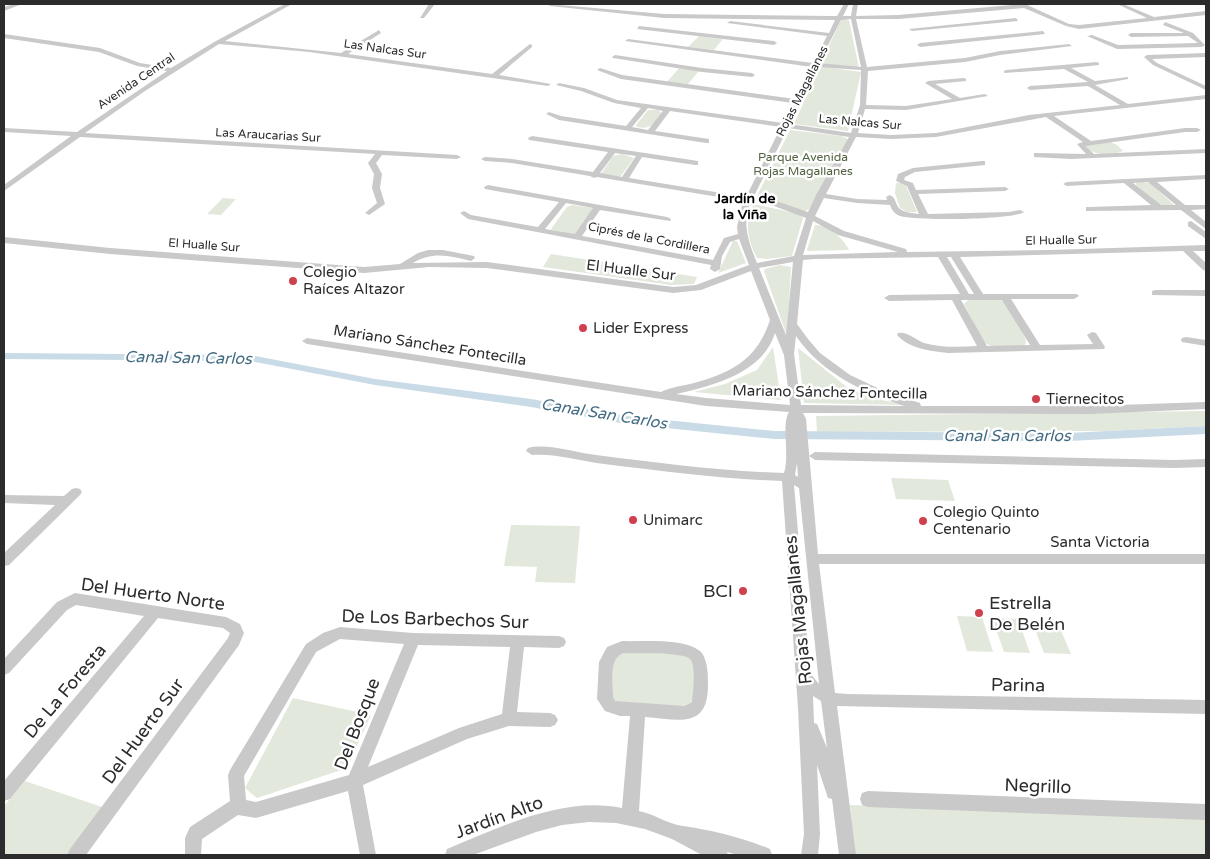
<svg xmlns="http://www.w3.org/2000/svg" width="1210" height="859" font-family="'Varela Round',sans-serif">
	<rect width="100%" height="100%" fill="#fff"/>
	<g fill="#e2e8db">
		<path d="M845 19 849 20 859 68 821 63 841 20Z"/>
		<path d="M699 36 722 39V40L714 50 688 47Z"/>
		<path d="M825 67 861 72 848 131 794 124 819 68Z"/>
		<path d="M679 68 699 71 688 84 667 82Z"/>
		<path d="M648 110H658L662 113C655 123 651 130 637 127L636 125Z"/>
		<path d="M790 130 841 136 848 139 809 209 805 211 756 198Z"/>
		<path d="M1110 142 1117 145 1123 151C1112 156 1091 156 1084 145Z"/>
		<path d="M622 154 634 158 620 177 601 174 613 156Z"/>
		<path d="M1141 182 1150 183 1175 206H1160L1136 185V183Z"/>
		<path d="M896 183H905L917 212H907L900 208 895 193Z"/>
		<path d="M223 198 236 199 221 215 207 214Z"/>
		<path d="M572 205 593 208 578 235 552 230 551 229 567 207Z"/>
		<path d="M753 205H759L799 214 803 218 792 256 767 259 757 258C748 241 744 223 753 205Z"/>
		<path d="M815 225C827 224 845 240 849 250L808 251 807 250Z"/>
		<path d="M733 241H737L746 263 718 273Z"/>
		<path d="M551 254 697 277 694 284 671 285 543 267Z"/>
		<path d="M780 265 791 267 787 336 764 271 765 269Z"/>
		<path d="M997 299 1007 302 1010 307 1025 338 1026 343 1023 347C1009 347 993 351 983 341L964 304 968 300Z"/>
		<path d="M773 347 781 400 694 392 725 384 757 370Z"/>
		<path d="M798 348 848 388 883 400 903 405 804 403Z"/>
		<path d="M1206 411V426L1108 431 817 432 816 416Z"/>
		<path d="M891 478 948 480 955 501 896 499Z"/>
		<path d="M511 525 580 526 575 583 535 582 537 567 504 566Z"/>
		<path d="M957 616 982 617 993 652 967 651Z"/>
		<path d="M992 618 1018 619 1030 653 1004 652Z"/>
		<path d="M1031 619H1056L1071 654 1044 653Z"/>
		<path d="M619 652 685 654 694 662V698L692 702 681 707 615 703 611 698 612 660Z"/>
		<path d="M293 698 371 715 347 768 257 798 245 788Z"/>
		<path d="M25 781 105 808 70 855H4V806Z"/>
		<path d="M850 805 1206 817V855H855Z"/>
	</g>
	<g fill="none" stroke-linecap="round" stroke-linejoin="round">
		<path fill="#c9dbe6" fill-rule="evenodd" d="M4 353 250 355 375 379 531 399 626 416 775 431 1069 433 1206 426V434L1069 441 775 439 626 424 531 407 375 385 250 361 4 359Z"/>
		<g fill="#c9c9c9" fill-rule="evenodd">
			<path d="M14 4H22L4 11V7Z"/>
			<path d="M285 4H292L225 41 341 53 379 30 381 33 348 54 492 74 530 44 532 45V47L499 75 551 84 548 86 309 52 219 44 145 91 85 133 457 155 461 157 457 159 382 155 376 163 382 174 380 188 385 204 369 215 365 213 377 203 372 188 374 174 368 163 375 154 80 137 4 191V185L71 136 4 132V128L77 132 167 71 137 66 99 52 4 38V34L100 48 140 63 171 68 216 41Z"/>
			<path d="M429 4H435L424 18H420Z"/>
			<path d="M548 4 664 14 833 16H837L844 4H849L843 16H851L853 4H858L856 16 898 15 1025 4 1069 24 1079 25 1147 18 1117 4H1123L1154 17 1206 11V15L1079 29 1066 26 1024 8 898 19H856L867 67 965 58 1000 51 1069 44 1072 46 1000 55 965 62 868 71 866 105 906 106 952 99 925 83 928 81 964 78 966 79V81L935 84 960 98 985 94 988 96 906 110 865 109 858 133 891 135 936 133 1029 115 1120 105 1088 86 1030 90 1027 88 1030 86 1088 82 1064 69 1004 73V71L1006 70 1097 62 1099 63V65L1071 68 1095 81 1128 77V79L1095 85 1128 104 1206 95V99L1054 116 1091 141 1185 128H1197L1201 130 1197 132H1185L1085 146 1094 154 1206 149V153L1071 159 1034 157V153H1037L1086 154 1077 144 1083 142 1046 117 936 137 891 139 856 137 826 194 857 199 887 200 886 197 890 195C896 198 895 203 899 208 904 213 913 213 919 214L907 186 896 181 898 174 913 168 982 161H985V165L915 172 905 177 904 180 913 183 916 190 1005 187 1009 189 1005 191 918 194 928 214 1009 212 1020 210 1024 212C1013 220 915 221 900 216 895 214 892 211 890 205L857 203 824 198 815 216 844 231 906 249 907 252 1050 250 1206 245V251H1193L1206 263V271L1203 270 1183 251 960 257 983 294H1077L1079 296 1074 299H1011L1040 345 1093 344 1087 335 1092 332 1096 333 1105 347 1104 349 948 353C930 351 910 349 897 335L898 333C907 331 916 340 924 343 941 348 960 347 977 346L952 300 889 301 884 298 889 295 960 294 938 257 814 259 803 260 797 324 808 339 820 353 850 375 884 391 920 403 921 406H1089L1206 402V409L1089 414 803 413 806 419 818 554H1206V564H819L835 693 847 694 1206 700V714L837 706 856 855H839L832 799 828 798 817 765 820 834 818 855H801L804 834 798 708 782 481C722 479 663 471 604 464 582 461 553 453 532 455L526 451 528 448C547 443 576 453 596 455 659 463 720 471 784 473 790 455 781 424 789 412L706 406 307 344 302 341 307 338 661 392C670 387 683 386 694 383 733 372 757 359 770 320L751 271 701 290 673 293 487 268 429 267 364 273 110 254 4 243V237L110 248 364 267 400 264 418 253 428 250H443L474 256 475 258 471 261C451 256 432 251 413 263L487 262 673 287 696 285 749 265 739 239 730 242 722 256 720 269 715 272 710 269 711 265 468 219 460 213 464 211 471 215 538 227 559 202 485 189 484 187 488 185 667 217 671 219 670 221 600 210 582 236 713 260 724 238 738 234 737 227 743 201 597 177 594 178 590 176 512 163 485 161 481 159 485 157 512 159 593 172 608 152 529 140 528 138 532 136 698 161V165H695L642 157 629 178 746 197 781 127 670 111 655 131 709 139V143H706L559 120 546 114 549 112 561 116 626 126 641 108 614 103 581 91 556 85 559 83 584 88 617 100 783 123 793 103 621 79 597 70 600 68 622 75 795 99 812 67 625 41 628 39 813 63 827 36 727 23 730 21 829 33 835 20 664 18 550 6ZM851 19 861 67 819 63 841 20ZM818 67 861 70 860 105 851 133 789 124ZM648 108 663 111 648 130 632 127ZM788 128 849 137 816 195 808 212 779 202 753 198ZM615 153 636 156 622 177 600 173ZM751 202 774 206 806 218 794 256 757 263C749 243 741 223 751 202ZM566 203 593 208 575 234 545 229ZM813 221 838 235 898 252 803 255ZM947 257H951L974 294H969ZM793 262 786 335 759 268ZM961 300H1002L1030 345 987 346ZM775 333 784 355 790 405 706 398 676 394C712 386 763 373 775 333ZM796 336C821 373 863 392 904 406L801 405 794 354ZM797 463 798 477 795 475ZM794 485 799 488 819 684 810 673ZM813 696 821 701 827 748 817 724 814 723Z"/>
			<path d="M1016 18 1018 21 912 31 909 29Z"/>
			<path d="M1165 22 1193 33 1205 45 1202 47 1117 49 1087 36 1092 35 1118 45 1198 43 1188 36 1131 37 1128 35 1131 33H1184L1163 25Z"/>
			<path d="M639 26 774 41 777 43 774 45 637 29Z"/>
			<path d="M1043 31 1045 34 920 47 917 45 920 43Z"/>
			<path d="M1206 53V57L1152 59 1157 63 1206 86V90L1153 65 1144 57 1147 55Z"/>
			<path d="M615 55 702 68 752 73 755 75 752 77 702 72 613 58 612 57Z"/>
			<path d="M1206 175V179L1157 182 1185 205H1206V209L1191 210 1206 222V229L1181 210 1086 211V207H1089L1151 205 1124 183 1067 186 1063 184 1067 182ZM1148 182 1176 205H1161L1133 183Z"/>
			<path d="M1191 221 1206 232V239L1188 226V222Z"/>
			<path d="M1155 290H1206V296L1152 295V291Z"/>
			<path d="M1186 337 1206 340V346L1182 342 1181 340 1182 338Z"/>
			<path d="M815 452 1175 460 1206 459V467L1175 468 815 460 809 456Z"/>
			<path d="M76 488 80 489 82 492 80 495 9 565 4 566V553L55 505 4 503V495L64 496 72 489Z"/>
			<path d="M75 593 226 617 240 624 244 633 239 645 86 855H67L70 849 228 638 230 633 223 628 158 618 10 799 4 801V781L144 616 76 605 67 610 9 673 4 675V659L57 602Z"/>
			<path d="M340 627 413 633 559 636 564 638 566 642 564 646 559 648 524 647 517 712 550 713 555 715 558 720 555 725 550 727 509 726 467 739 363 785 376 855H360L348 791 256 818 238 815 202 839 201 855H185V838L190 827 230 801 228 775 230 770 306 644 323 633ZM340 639 404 644 349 775 256 802 246 800 244 776 316 652ZM418 645 510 647 502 714 459 728 368 767Z"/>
			<path d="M622 641C643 642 687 637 702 653 708 663 708 674 708 687 707 730 677 719 645 717L639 811C654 814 668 824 683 826 712 830 743 838 770 849L772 855H738L727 852 728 855H702L672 839 645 829 616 823 589 822 562 825 536 832 473 855H445L447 849C501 827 562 796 622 808L630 716H620L605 711 597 699 599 662 607 647ZM623 653C635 654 685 651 691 660 696 668 693 693 692 702L684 706 615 701 613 697C613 684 608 659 623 653Z"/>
			<path d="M868 791 1206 804V820L868 807 862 805 860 799 862 793Z"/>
		</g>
	</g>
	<g fill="#d0414e" stroke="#fff" stroke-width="2">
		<circle cx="293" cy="281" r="5"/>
		<circle cx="583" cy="328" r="5"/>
		<circle cx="1036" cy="399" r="5"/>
		<circle cx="633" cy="520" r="5"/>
		<circle cx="923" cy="521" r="5"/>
		<circle cx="743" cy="591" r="5"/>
		<circle cx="979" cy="613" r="5"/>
	</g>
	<g text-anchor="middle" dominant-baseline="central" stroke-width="5" stroke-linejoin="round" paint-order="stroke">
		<g font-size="12" fill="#2c2c2c" stroke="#fff">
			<text transform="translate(385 49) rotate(8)">Las Nalcas Sur</text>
			<text transform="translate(136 81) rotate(-34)">Avenida Central</text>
			<text transform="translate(802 91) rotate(-63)">Rojas Magallanes</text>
			<text transform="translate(860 122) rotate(5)">Las Nalcas Sur</text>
			<text transform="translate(268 135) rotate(3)">Las Araucarias Sur</text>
			<text transform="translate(649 238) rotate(11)">Ciprés de la Cordillera</text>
			<text transform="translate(1061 240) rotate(-1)">El Hualle Sur</text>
			<text transform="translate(204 245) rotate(4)">El Hualle Sur</text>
		</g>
		<g font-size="12" fill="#50623f" stroke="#fff">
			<text x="803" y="157">Parque Avenida<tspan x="803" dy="14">Rojas Magallanes</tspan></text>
		</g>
		<g font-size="14" font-weight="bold" fill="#000" stroke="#fff">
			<text x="745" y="198">Jardín de<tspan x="745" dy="16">la Viña</tspan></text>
		</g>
		<g font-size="15" fill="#2c2c2c" stroke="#fff">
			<text transform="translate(631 270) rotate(7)">El Hualle Sur</text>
			<text transform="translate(430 345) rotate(9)">Mariano Sánchez Fontecilla</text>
			<text transform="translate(830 392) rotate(1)">Mariano Sánchez Fontecilla</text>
			<text x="1100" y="542">Santa Victoria</text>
		</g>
		<g font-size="15" fill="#2c2c2c" stroke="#fff" text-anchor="start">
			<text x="303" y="272">Colegio<tspan x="303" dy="17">Raíces Altazor</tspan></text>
			<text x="593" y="328">Lider Express</text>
			<text x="1046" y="399">Tiernecitos</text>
			<text x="933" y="512">Colegio Quinto<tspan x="933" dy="17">Centenario</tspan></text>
			<text x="643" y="520">Unimarc</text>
		</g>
		<g font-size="16" font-style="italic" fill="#446c83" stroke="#fff">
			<text transform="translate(188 358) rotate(1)">Canal San Carlos</text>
			<text transform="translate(604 414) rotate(9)">Canal San Carlos</text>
			<text x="1007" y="436">Canal San Carlos</text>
		</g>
		<g font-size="18" fill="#2c2c2c" stroke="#fff" text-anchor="end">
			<text x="733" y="591">BCI</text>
			<text x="989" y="603" text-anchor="start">Estrella<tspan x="989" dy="21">De Belén</tspan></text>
		</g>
		<g font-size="18" fill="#2c2c2c" stroke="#fff">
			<text transform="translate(153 594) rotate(8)">Del Huerto Norte</text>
			<text transform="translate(798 610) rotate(-96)">Rojas Magallanes</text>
			<text transform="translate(435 619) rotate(2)">De Los Barbechos Sur</text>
			<text transform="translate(1018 685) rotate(1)">Parina</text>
			<text transform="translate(65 691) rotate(-50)">De La Foresta</text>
			<text transform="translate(357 724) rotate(-69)">Del Bosque</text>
			<text transform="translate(143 731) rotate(-54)">Del Huerto Sur</text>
			<text transform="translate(1038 786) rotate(2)">Negrillo</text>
			<text transform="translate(499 817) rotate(-20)">Jardín Alto</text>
		</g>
	</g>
	<rect width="1210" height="859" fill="none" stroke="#2c2c2c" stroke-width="10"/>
</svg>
